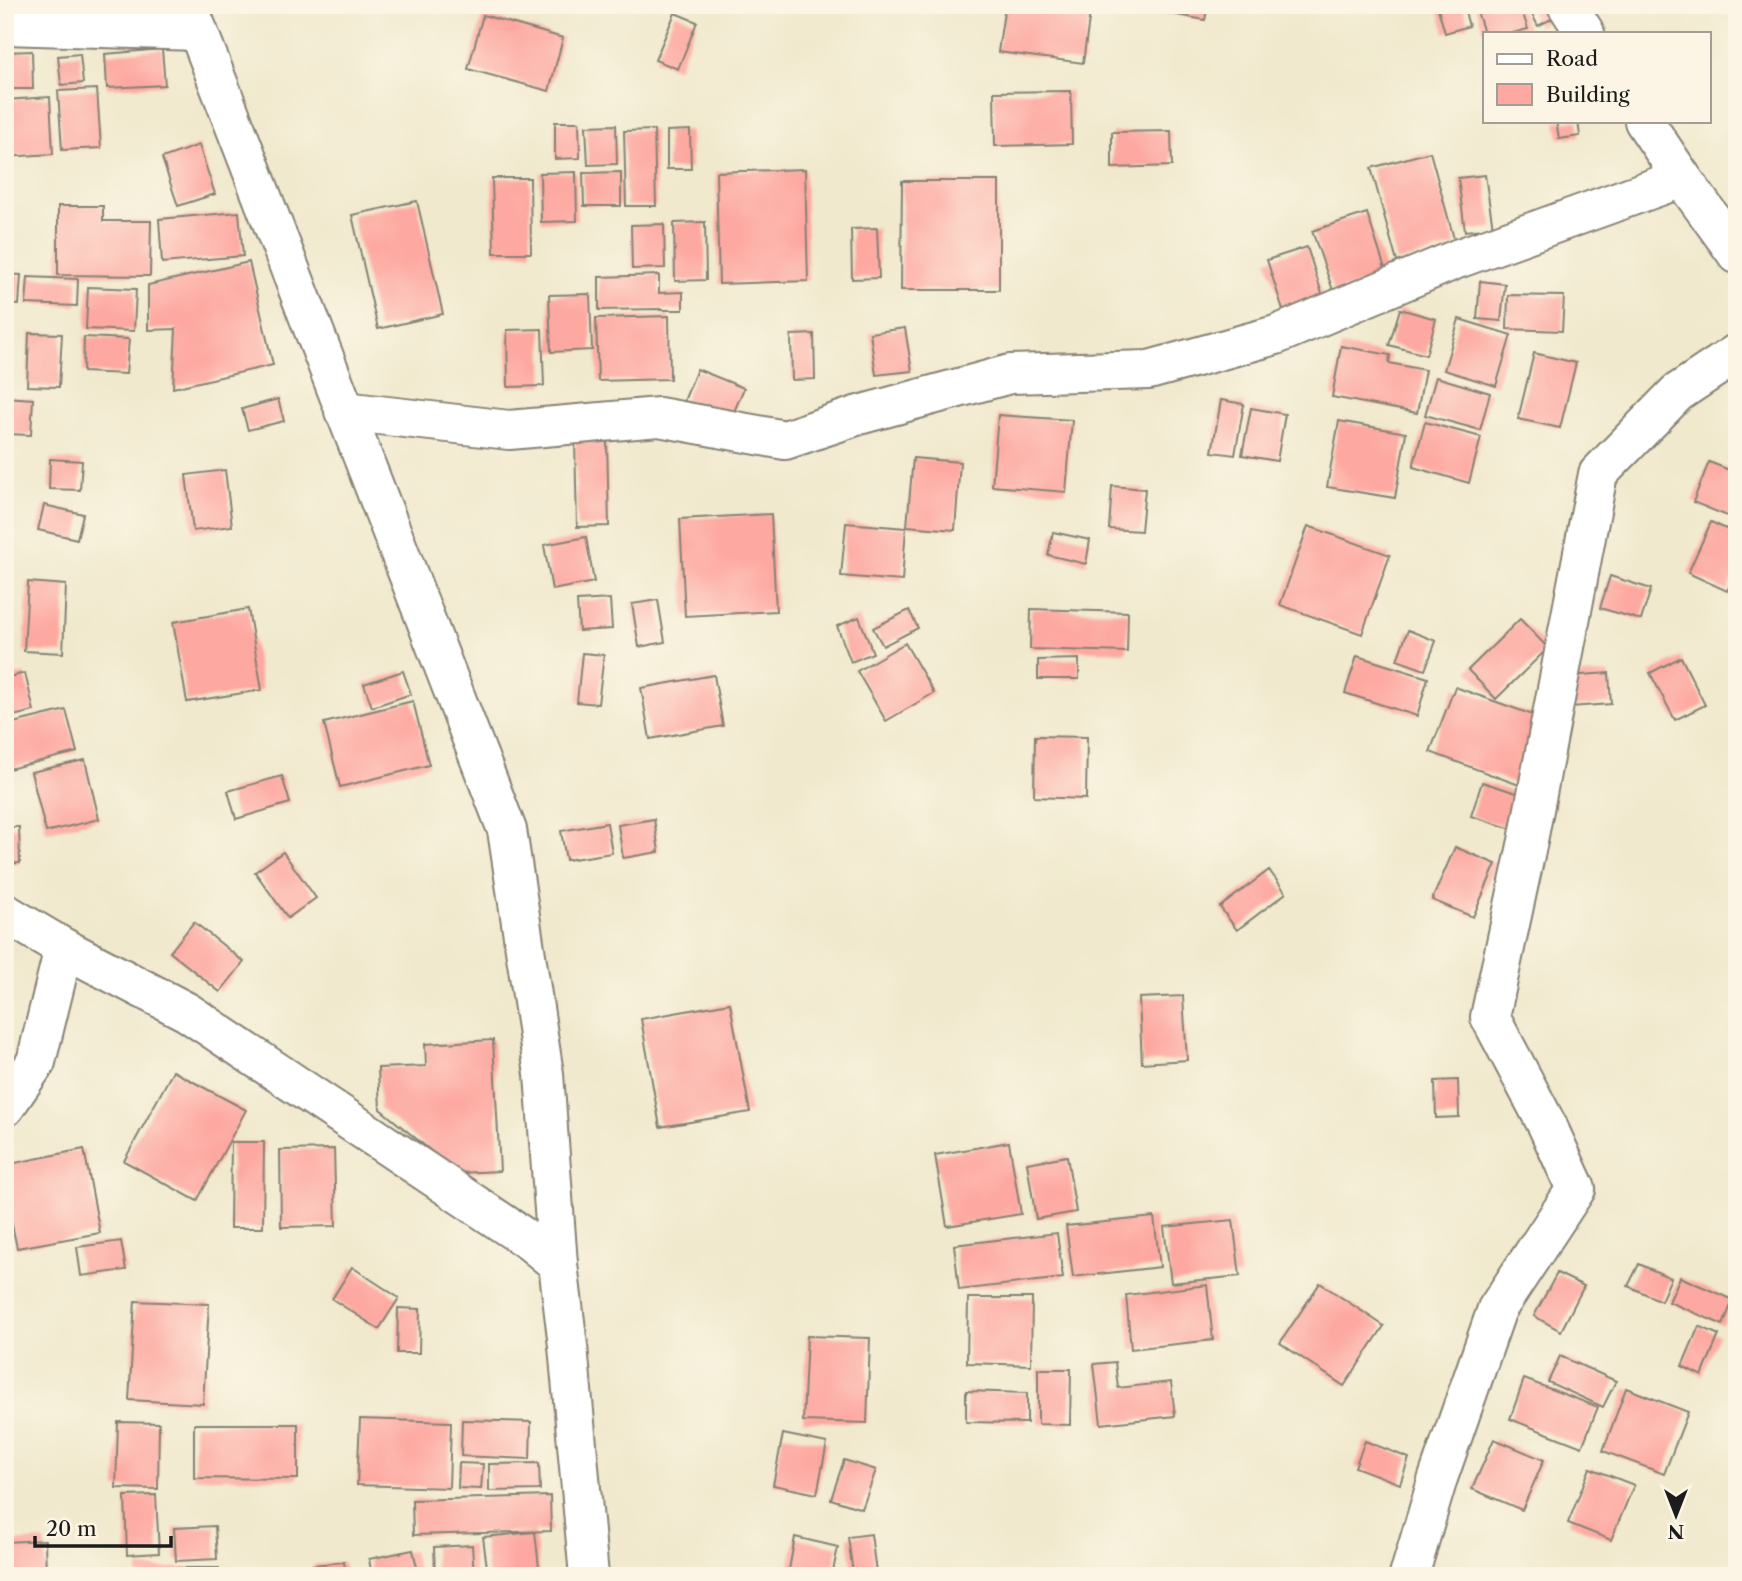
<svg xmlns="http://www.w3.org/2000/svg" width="1742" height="1581" font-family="'Libre Caslon Text',serif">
	<rect width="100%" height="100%" fill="#fcf5e5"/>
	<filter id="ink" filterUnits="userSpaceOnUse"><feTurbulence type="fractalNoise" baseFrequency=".0143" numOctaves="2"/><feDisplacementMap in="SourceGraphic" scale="14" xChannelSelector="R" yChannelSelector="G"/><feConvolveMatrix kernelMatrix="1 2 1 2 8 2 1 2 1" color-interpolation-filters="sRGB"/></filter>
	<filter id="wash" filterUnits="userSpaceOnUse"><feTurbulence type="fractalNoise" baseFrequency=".00686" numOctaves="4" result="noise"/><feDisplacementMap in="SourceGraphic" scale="28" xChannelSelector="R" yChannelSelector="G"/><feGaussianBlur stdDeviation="1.57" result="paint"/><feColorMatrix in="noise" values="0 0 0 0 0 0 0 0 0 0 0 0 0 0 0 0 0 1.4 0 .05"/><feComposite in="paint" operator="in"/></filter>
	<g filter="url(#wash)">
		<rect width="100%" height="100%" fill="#f0e9cd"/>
		<g id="blocks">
			<g fill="#fda8a0">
				<path d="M17 5H85V10L17 9Z"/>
				<path d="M122 5H150L155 20 129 27Z"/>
				<path d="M1005 5H1091L1083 63 998 52Z"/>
				<path d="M1140 5H1208L1205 20 1139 8Z"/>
				<path d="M1437 5H1463L1469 26 1445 33Z"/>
				<path d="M1475 5H1520L1528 29 1513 33H1484Z"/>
				<path d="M1527 5H1551L1557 16 1538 26Z"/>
				<path d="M675 13 697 22 678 69 655 60Z"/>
				<path d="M483 15 563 38 549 91 468 69Z"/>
				<path d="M162 49 165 85 107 88 105 54Z"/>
				<path d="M32 51 33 89H5V52Z"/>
				<path d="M80 54 83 83 61 85 58 56Z"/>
				<path d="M97 89 101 148 62 150 58 91Z"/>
				<path d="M1071 91 1072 144 995 146 994 92Z"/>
				<path d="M50 97 53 154 5 157V100Z"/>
				<path d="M1556 121H1578L1580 136 1559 139Z"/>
				<path d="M555 122H579L580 158 555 159Z"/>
				<path d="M616 125 617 164 588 165 586 126Z"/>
				<path d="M654 130 656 206H626L624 131Z"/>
				<path d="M690 130 691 169H667V131Z"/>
				<path d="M1171 131 1172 166 1112 168V132Z"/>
				<path d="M199 145 215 194 178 206 162 158Z"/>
				<path d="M1430 152 1456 246 1397 262 1371 168Z"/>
				<path d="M805 169 808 281 719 284 716 172Z"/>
				<path d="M576 172 577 221 541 222 540 173Z"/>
				<path d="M621 172V206H584L583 173Z"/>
				<path d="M1485 175 1493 228 1465 231 1458 178Z"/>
				<path d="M492 178H530L531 253H494Z"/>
				<path d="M902 181H999V290H901Z"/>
				<path d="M417 201 443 314 378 329 352 215Z"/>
				<path d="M58 206H103V221H151L150 276 58 275Z"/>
				<path d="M239 212 243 256 162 263 159 219Z"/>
				<path d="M1367 213 1387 275 1334 293 1312 231Z"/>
				<path d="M705 222 706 280 675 281 674 223Z"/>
				<path d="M664 224 665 268 632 269 631 225Z"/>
				<path d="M877 228 879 278 852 279 851 229Z"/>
				<path d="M1307 247 1325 303 1285 316 1267 260Z"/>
				<path d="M249 262 273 365 173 388 176 329 148 330V285Z"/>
				<path d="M5 274 21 275 19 305 5 304Z"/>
				<path d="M659 275V293L683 292V310H660V309L599 310V277Z"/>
				<path d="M28 277 78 279 77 306 26 304Z"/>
				<path d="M1480 281 1505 284 1501 321 1477 319Z"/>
				<path d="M88 287 136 289 134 331 86 329Z"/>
				<path d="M590 294 592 350 551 352 549 295Z"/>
				<path d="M1508 295 1564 296 1562 331 1507 329Z"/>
				<path d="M1400 309 1436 319 1426 355 1389 345Z"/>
				<path d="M669 316 670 379 598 381 596 318Z"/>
				<path d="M1459 319 1511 335 1496 386 1444 370Z"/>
				<path d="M905 328 912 371 876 375 870 333Z"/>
				<path d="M542 329 544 386 508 387 507 330Z"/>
				<path d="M29 333 62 334 59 387 27 386Z"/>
				<path d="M814 334 815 379 792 380 791 335Z"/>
				<path d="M84 337 129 339 126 374 83 372Z"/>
				<path d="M1341 346 1390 355 1389 363 1425 370 1417 413 1332 397Z"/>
				<path d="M1534 353 1576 363 1560 428 1518 419Z"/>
				<path d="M697 369 744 388 731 419 684 401Z"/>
				<path d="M1436 377 1490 393 1480 430 1425 415Z"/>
				<path d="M5 397 33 399 31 435 5 434Z"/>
				<path d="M278 399 284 421 248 430 242 409Z"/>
				<path d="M1221 400 1244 404 1235 455 1212 452Z"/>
				<path d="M1251 408 1285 414 1277 461 1242 455Z"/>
				<path d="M998 415 1072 420 1066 492 992 486Z"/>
				<path d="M1339 421 1406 433 1395 498 1327 487Z"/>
				<path d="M1425 422 1481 437 1469 483 1413 467Z"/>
				<path d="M607 440 609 526 577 527 575 441Z"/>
				<path d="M913 458 960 462 955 530 907 526Z"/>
				<path d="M50 459 82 461 80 490 49 489Z"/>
				<path d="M1709 462 1737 473V520L1693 502Z"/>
				<path d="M225 470 232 526 193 531 186 475Z"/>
				<path d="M1112 486 1145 489 1141 531 1109 529Z"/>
				<path d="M44 505 83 514 77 539 38 530Z"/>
				<path d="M771 514 776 611 685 616 680 519Z"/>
				<path d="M1711 522 1737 534V570L1727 591 1688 573Z"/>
				<path d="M846 523 906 528 902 581 841 576Z"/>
				<path d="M1308 526 1390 555 1362 634 1280 605Z"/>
				<path d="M1053 532 1090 540 1086 564 1048 555Z"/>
				<path d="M586 537 594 582 552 590 544 545Z"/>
				<path d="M1610 576 1651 589 1641 620 1600 608Z"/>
				<path d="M28 582 66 585 63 653 24 651Z"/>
				<path d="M610 599 612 629 579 631 577 601Z"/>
				<path d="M658 600 665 642 639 647 632 604Z"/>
				<path d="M248 609 262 690 187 702 173 622Z"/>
				<path d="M1031 609 1128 612 1127 652 1030 649Z"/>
				<path d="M909 610 918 628 883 646 873 628Z"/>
				<path d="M859 617 873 653 851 662 837 626Z"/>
				<path d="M1520 619 1548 648 1496 699 1468 670Z"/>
				<path d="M1408 630 1436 641 1425 670 1397 660Z"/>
				<path d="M905 643 934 693 886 721 857 671Z"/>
				<path d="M582 653 604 655 598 704 577 702Z"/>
				<path d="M1357 656 1428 678 1417 716 1345 693Z"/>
				<path d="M1681 657 1705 705 1675 720 1650 673Z"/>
				<path d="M1079 659V679H1038V660Z"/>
				<path d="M403 671 411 694 372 707 364 684Z"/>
				<path d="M25 673 34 711 5 718V678Z"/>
				<path d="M1609 673 1611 704 1570 707 1568 676Z"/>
				<path d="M714 675 723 726 650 739 641 688Z"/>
				<path d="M1455 687 1544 719 1519 785 1430 752Z"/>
				<path d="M413 701 429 765 340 787 324 723Z"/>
				<path d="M66 710 77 752 5 770V725Z"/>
				<path d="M1035 736 1087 737 1086 799 1034 797Z"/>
				<path d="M85 760 99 819 46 832 31 772Z"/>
				<path d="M282 776 290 803 236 819 228 791Z"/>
				<path d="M1482 782 1526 796 1515 830 1471 816Z"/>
				<path d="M654 819 659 852 623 858 618 825Z"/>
				<path d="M607 823 612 853 566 860 561 831Z"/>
				<path d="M5 827H19L20 863 5 864Z"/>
				<path d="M1455 847 1496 864 1473 917 1432 900Z"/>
				<path d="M283 852 316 898 288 918 255 872Z"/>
				<path d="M1269 870 1286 893 1237 930 1220 907Z"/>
				<path d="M194 922 244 962 220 992 170 952Z"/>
				<path d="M1183 996 1187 1060 1142 1063 1139 998Z"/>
				<path d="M730 1003 750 1112 660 1127 641 1019Z"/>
				<path d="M493 1040 500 1171 458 1173 380 1109 378 1068 426 1066 425 1044Z"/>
				<path d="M173 1071 246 1110 197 1201 124 1161Z"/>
				<path d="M1458 1080 1459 1117 1436 1118 1435 1081Z"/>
				<path d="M231 1142H264L263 1228H230Z"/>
				<path d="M1009 1142 1021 1214 947 1226 935 1155Z"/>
				<path d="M84 1149 100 1233 17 1248 5 1191V1165Z"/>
				<path d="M334 1149 336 1226 281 1227 280 1150Z"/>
				<path d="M1067 1156 1076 1212 1036 1219 1027 1163Z"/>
				<path d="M1154 1217 1160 1267 1073 1277 1066 1226Z"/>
				<path d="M1233 1220 1240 1276 1171 1283 1164 1227Z"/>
				<path d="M1057 1233 1063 1278 959 1290 954 1245Z"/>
				<path d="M121 1241 126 1270 81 1276 77 1247Z"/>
				<path d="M1639 1264 1671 1278 1661 1301 1628 1286Z"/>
				<path d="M352 1267 399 1298 379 1329 332 1299Z"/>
				<path d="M1557 1273 1584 1286 1561 1331 1534 1316Z"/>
				<path d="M1680 1277 1733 1300 1723 1325 1669 1302Z"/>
				<path d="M1320 1283 1384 1326 1344 1386 1280 1343Z"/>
				<path d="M1207 1285 1213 1340 1131 1349 1126 1295Z"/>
				<path d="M968 1298H1032L1031 1365 967 1363Z"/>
				<path d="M135 1301 209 1304 203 1404 129 1400Z"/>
				<path d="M398 1308 420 1309 419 1353H397Z"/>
				<path d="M1699 1326 1719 1335 1702 1376 1682 1366Z"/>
				<path d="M807 1336 870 1338 867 1423 803 1421Z"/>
				<path d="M1560 1356 1616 1381 1603 1407 1548 1382Z"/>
				<path d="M1115 1362 1118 1388 1171 1382 1175 1416 1101 1424 1094 1364Z"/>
				<path d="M1038 1369H1071L1070 1425 1038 1424Z"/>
				<path d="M1524 1379 1598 1407 1582 1447 1510 1419Z"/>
				<path d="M1626 1388 1688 1412 1664 1474 1603 1451Z"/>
				<path d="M966 1391 1027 1393V1423L966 1422Z"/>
				<path d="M360 1419 451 1422 449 1488 357 1485Z"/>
				<path d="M462 1420 531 1422 530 1459 461 1456Z"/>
				<path d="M118 1422 159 1423 158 1489 116 1488Z"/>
				<path d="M194 1424H298V1479L194 1478Z"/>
				<path d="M783 1434 827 1443 817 1494 773 1485Z"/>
				<path d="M1494 1439 1544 1460 1522 1510 1472 1489Z"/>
				<path d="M1365 1441 1409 1458 1400 1484 1355 1467Z"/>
				<path d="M844 1460 876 1470 862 1509 831 1499Z"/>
				<path d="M459 1463 483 1464 481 1489 458 1488Z"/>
				<path d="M539 1463 540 1490 489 1491V1464Z"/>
				<path d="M1590 1468 1634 1485 1611 1540 1568 1523Z"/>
				<path d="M156 1495 159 1553 127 1555 125 1496Z"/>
				<path d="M550 1496 551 1531 413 1535 412 1500Z"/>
				<path d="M215 1526 217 1559 176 1561 174 1528Z"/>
				<path d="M535 1532 540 1576H488L483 1537Z"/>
				<path d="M871 1534 876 1572 853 1574 848 1537Z"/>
				<path d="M795 1537 838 1547 832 1576 788 1575Z"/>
				<path d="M45 1540 46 1576H5V1542Z"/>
				<path d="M472 1545 474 1576H435L434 1547Z"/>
				<path d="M413 1550 419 1576H372L369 1559Z"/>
				<path d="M344 1562 346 1576H314L313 1565Z"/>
				<rect x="138" y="1568" width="81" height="8"/>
			</g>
		</g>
	</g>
	<g filter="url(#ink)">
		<use href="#blocks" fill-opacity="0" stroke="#868274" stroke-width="2"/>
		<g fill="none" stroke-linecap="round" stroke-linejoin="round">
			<defs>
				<g id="minor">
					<path d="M188 5 507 830 544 1074 558 1264 568 1346 589 1576"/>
					<path d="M1567 5 1585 33"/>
					<path d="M5 25 198 31"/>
					<path d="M1644 121 1682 178 1737 254"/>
					<path d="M344 411 509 430 659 417 785 440 859 415 1010 374 1149 370 1276 335 1457 259 1682 178"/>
					<path d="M5 913 64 948 187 1012 531 1242 558 1264"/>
					<path d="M5 1107 36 1062 64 948"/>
					<path d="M1409 1576 1438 1478 1497 1309 1576 1189 1547 1125 1490 1017 1528 841 1598 474 1677 393 1737 353"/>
				</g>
			</defs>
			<use href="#minor" stroke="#868274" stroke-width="42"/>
			<use href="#minor" stroke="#fff" stroke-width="38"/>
		</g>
	</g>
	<rect width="1742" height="1581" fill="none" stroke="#fcf5e5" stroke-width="28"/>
	<rect x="1483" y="32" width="228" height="91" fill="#fcf5e5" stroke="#a29e95" stroke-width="2"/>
	<rect x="1497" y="54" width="35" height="10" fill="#ffffff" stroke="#a29e95" stroke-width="2"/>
	<text x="1546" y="66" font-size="21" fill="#1c1c1c">Road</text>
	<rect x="1497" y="84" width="35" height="21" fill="#fda8a0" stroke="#a29e95" stroke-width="2"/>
	<text x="1546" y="102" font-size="21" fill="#1c1c1c">Building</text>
	<g transform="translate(1676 1515) rotate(180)" stroke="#fcf5e5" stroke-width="5" paint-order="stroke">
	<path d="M0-5L12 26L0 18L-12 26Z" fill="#1c1c1c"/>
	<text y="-10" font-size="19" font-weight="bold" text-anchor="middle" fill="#1c1c1c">N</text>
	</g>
	<path d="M35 1536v10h136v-10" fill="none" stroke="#1c1c1c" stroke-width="3.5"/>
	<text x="46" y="1536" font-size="21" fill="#1c1c1c" stroke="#fcf5e5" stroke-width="5" paint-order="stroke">20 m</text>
</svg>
